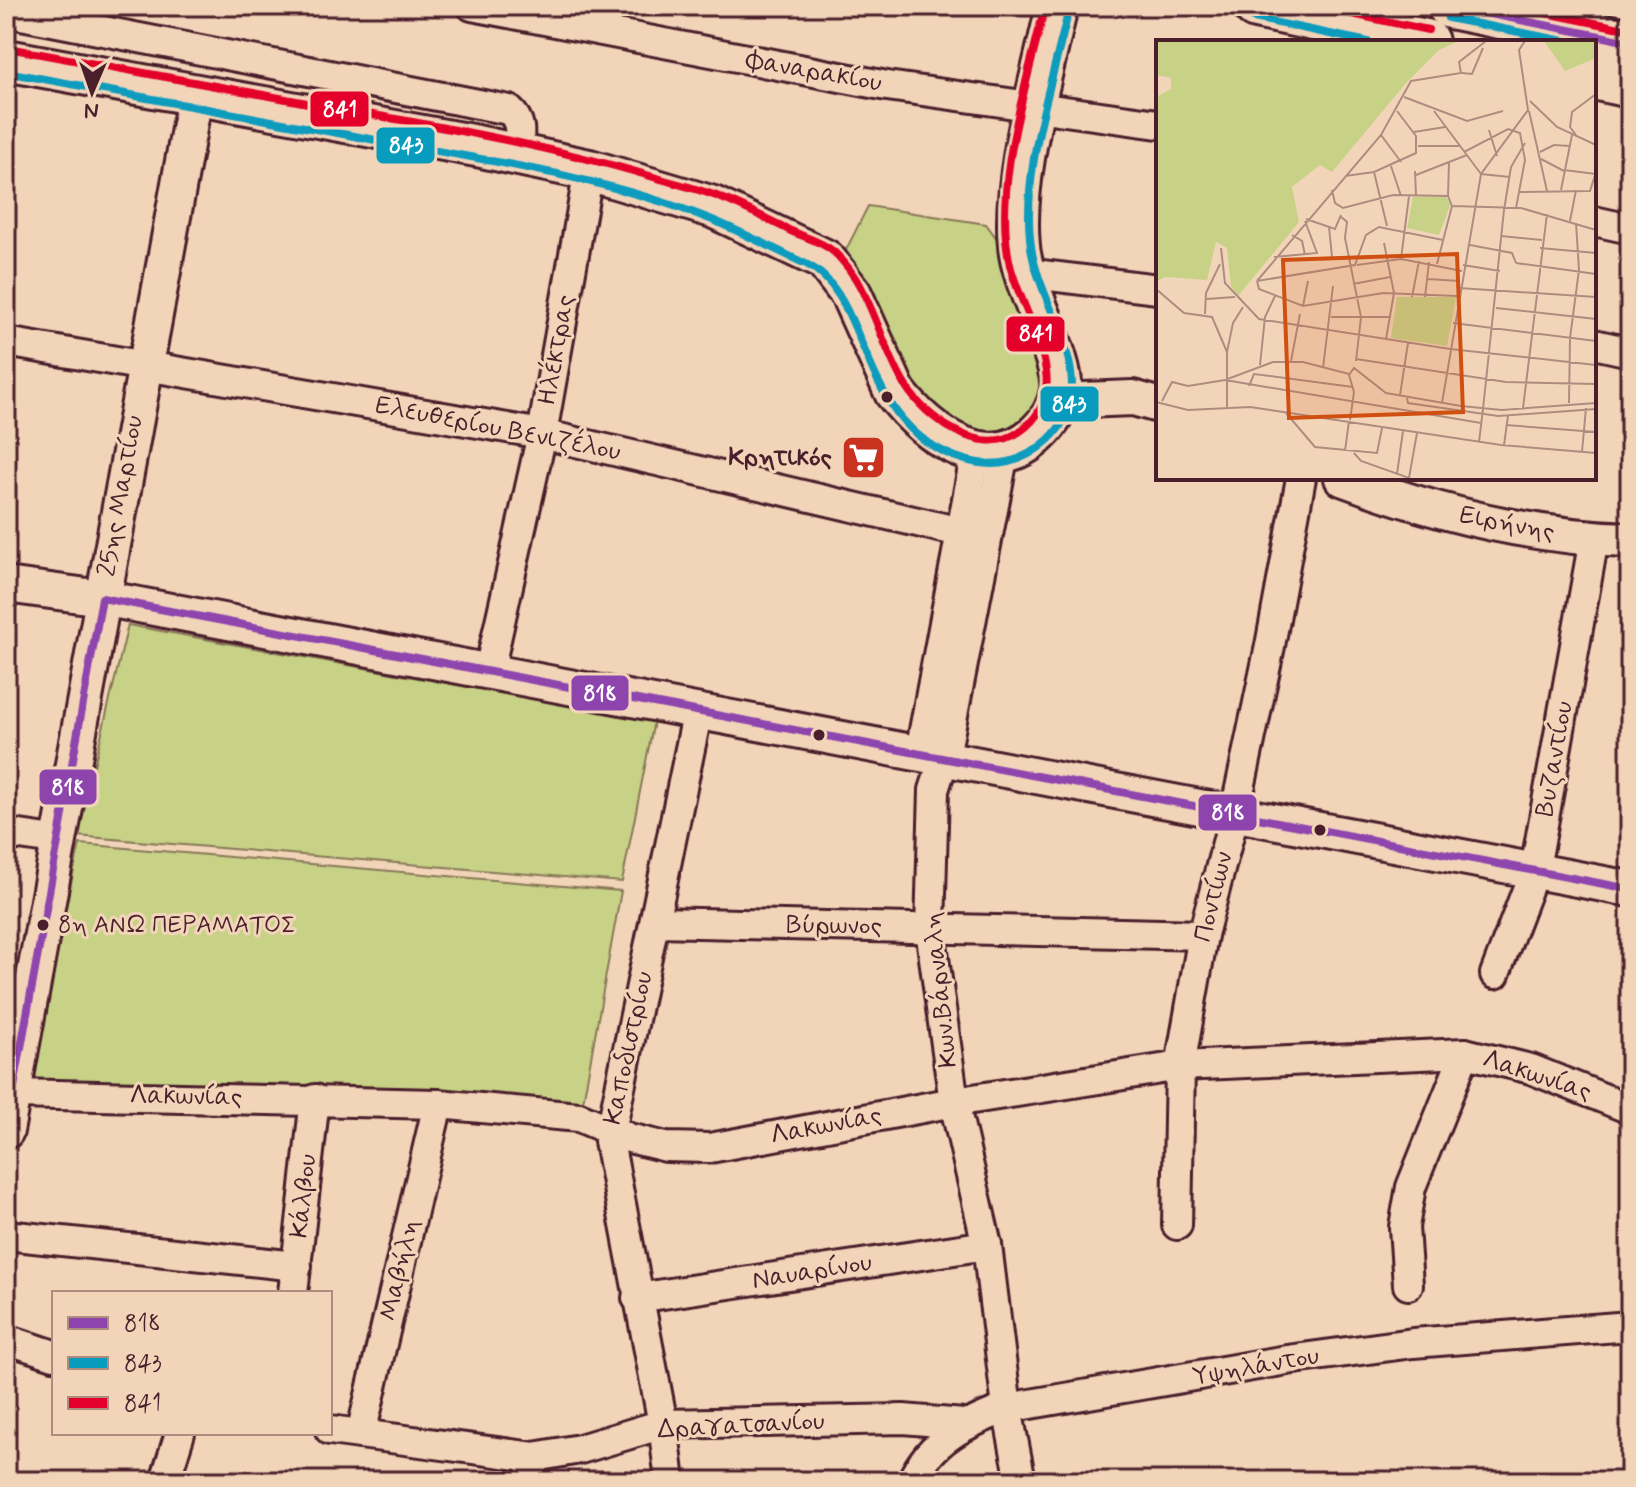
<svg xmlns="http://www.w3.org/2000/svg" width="1636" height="1487" font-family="Mynerve,sans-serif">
	<rect width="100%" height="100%" fill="#f2d5b9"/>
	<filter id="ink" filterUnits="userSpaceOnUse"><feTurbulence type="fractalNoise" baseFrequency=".0125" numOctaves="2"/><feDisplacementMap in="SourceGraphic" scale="16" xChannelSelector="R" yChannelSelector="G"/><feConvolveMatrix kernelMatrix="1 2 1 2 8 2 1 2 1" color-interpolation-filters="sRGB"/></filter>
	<g filter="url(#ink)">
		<g fill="#c7d286" stroke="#887858" stroke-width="2">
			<path d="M868 206 986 224 1003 247 1015 279 1041 379V396L1025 427 975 440 928 402 911 380 846 250Z"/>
			<path d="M128 625 654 721 622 882 77 836Z"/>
			<path d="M80 844 621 891 583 1102 25 1082Z"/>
		</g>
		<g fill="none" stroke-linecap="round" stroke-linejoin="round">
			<defs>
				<g id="minor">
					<path d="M472 6 887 86 1158 124"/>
					<path d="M6 12 509 110C524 123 519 137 517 155"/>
					<path d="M1594 221 1630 229"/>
					<path d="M1025 273 1158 289"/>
					<path d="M6 342 542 434 986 538"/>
					<path d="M1594 344 1630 352"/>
					<path d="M1004 453 945 756 934 790 930 929 954 1102 987 1245 1007 1408 1021 1481"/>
					<path d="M489 671 542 434 589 170"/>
					<path d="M920 752 976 451"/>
					<path d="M6 833 61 841"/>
					<path d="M657 922 1203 935"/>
					<path d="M1495 974 1535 869 1594 539"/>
					<path d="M15 1094 438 1104 579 1117 629 1138 666 1147 710 1148 954 1102 1180 1066 1465 1053 1531 1069 1630 1109"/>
					<path d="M1177 1225 1180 1066 1203 935 1235 812 1270 646 1301 478"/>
					<path d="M6 1235 297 1266"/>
					<path d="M1408 1285 1404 1227 1411 1187 1465 1053"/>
					<path d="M293 1293 315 1099"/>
					<path d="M637 1298 987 1245"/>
					<path d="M6 1339 54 1355"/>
					<path d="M330 1430 534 1457 580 1449 663 1424 903 1419 964 1424"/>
					<path d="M361 1434 438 1104"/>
					<path d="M165 1481 180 1433"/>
					<path d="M530 1481 534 1457"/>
					<path d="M670 1481 663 1424 609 1141 698 710"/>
					<path d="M912 1481C931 1439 967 1423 1007 1408L1287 1360 1413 1343 1630 1326"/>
				</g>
				<g id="tertiary">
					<path d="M1058 401 1133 398 1158 405"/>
					<path d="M1342 478C1434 513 1531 537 1630 540"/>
					<path d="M6 585 102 598 1630 889"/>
					<path d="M6 1131 195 96"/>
				</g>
				<path id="secondary" d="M6 60 477 146 589 170 713 207 825 260 851 294 895 392C927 435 990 480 1038 433 1050 422 1058 408 1061 391 1065 359 1022 287 1019 246 1012 175 1042 77 1057 6"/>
				<g id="primary">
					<path d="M1256 6 1426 42"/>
					<path d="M1450 6 1630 42"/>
					<path d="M1594 77 1630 85"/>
				</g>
			</defs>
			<use href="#minor" stroke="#4a1f2b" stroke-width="34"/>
			<use href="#tertiary" stroke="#4a1f2b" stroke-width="40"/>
			<use href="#secondary" stroke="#4a1f2b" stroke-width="46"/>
			<use href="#primary" stroke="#4a1f2b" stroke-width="50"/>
			<use href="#minor" stroke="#f2d5b9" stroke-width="28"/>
			<use href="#tertiary" stroke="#f2d5b9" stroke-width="34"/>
			<use href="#secondary" stroke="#f2d5b9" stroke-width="40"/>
			<use href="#primary" stroke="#f2d5b9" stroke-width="44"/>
			<defs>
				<g id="bus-1">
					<path d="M1450 6 1630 42"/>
					<path d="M6 1131 102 598 1630 889"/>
				</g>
				<g id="bus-2">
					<path d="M1254 18 1368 42"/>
					<path d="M1448 18 1569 42"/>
					<path d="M6 72C135 96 263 119 392 143 498 162 609 179 710 219 742 232 774 249 806 264 873 296 855 428 965 460 996 469 1024 462 1048 440 1104 388 1046 316 1033 258 1017 183 1052 83 1069 9"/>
				</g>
				<g id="bus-3">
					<path d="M1314 6 1428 30"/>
					<path d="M1511 6 1630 30"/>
					<path d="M8 48C126 70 244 91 362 113 459 130 556 148 650 176 673 183 697 188 719 197 744 207 767 219 791 231 804 237 823 242 834 252 872 287 879 343 905 385 926 419 981 458 1019 432 1080 390 1023 319 1010 265 992 186 1027 84 1045 6"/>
				</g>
			</defs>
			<use href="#bus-1" stroke="#f2d5b9" stroke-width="14"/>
			<use href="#bus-2" stroke="#f2d5b9" stroke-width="14"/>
			<use href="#bus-3" stroke="#f2d5b9" stroke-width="14"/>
			<use href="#bus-1" stroke="#8e44ad" stroke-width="8"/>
			<use href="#bus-2" stroke="#079bbe" stroke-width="8"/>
			<use href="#bus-3" stroke="#e4002b" stroke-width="8"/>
		</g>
	</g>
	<defs>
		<symbol id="supermarket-square" viewBox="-11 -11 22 22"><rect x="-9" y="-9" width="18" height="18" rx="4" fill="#c8321e" stroke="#f2d5b9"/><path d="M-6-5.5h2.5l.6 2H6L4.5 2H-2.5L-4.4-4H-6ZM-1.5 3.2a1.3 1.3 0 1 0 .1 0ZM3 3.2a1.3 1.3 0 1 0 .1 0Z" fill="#fff"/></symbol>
	</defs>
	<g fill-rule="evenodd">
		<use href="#supermarket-square" x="838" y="432" width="51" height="51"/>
	</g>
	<g fill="#4a1f2b" stroke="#f2d5b9" stroke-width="3">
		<circle cx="887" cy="397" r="7"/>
		<circle cx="819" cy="735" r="7"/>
		<circle cx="1320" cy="830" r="7"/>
		<circle cx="43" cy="925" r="7"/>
	</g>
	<g text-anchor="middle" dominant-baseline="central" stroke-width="6" stroke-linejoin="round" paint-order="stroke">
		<g font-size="24" fill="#4a1f2b" stroke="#f2d5b9" text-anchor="start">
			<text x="58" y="925">8η ΑΝΩ ΠΕΡΑΜΑΤΟΣ</text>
		</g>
		<g font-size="26" fill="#4a1f2b" stroke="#f2d5b9">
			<text transform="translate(814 72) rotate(10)">Φαναρακίου</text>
			<text transform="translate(557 350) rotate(-80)">Ηλέκτρας</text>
			<text transform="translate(498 429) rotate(11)">Ελευθερίου Βενιζέλου</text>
			<text transform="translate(121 496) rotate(-80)">25ης Μαρτίου</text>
			<text transform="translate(1507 524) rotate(11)">Ειρήνης</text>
			<text transform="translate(1555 759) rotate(-80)">Βυζαντίου</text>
			<text transform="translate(1214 897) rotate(-76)">Ποντίων</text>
			<text transform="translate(834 926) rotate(1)">Βύρωνος</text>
			<text transform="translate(941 990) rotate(-96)">Κων.Βάρναλη</text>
			<text transform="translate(629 1048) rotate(-78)">Καποδιστρίου</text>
			<text transform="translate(1537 1076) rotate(18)">Λακωνίας</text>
			<text transform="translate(186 1097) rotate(1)">Λακωνίας</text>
			<text transform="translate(826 1126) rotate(-11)">Λακωνίας</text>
			<text transform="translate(304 1196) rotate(-84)">Κάλβου</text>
			<text transform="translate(400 1270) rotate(-77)">Μαβήλη</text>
			<text transform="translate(812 1272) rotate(-9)">Ναυαρίνου</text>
			<text transform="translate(1256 1367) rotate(-10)">Υψηλάντου</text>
			<text transform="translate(741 1426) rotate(-3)">Δραγατσανίου</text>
		</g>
		<g font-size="26" font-weight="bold" fill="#4a1f2b" stroke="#f2d5b9" text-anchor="end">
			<text x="832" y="458">Κρητικός</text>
		</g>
	</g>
	<g transform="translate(1156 40)">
		<rect width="440" height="440" fill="#f2d5b9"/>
		<path d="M0 1H303L283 10 250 43 176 132 164 125 136 147 143 182 82 256 75 246 71 208 60 202 51 240 9 237 0 242V57L15 49V38L0 35ZM388 1H440V18L409 31ZM257 157H290L295 163 283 195 251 188ZM241 257H300L291 306 235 298Z" fill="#c7d286"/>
		<path fill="none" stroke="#af8c80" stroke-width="2" d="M306 33 316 34 327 8M248 57 311 81 347 71M374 61 401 87 440 105M278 71 325 134M373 71 391 151M333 90 341 116M258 92 289 87M225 95 245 122M420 95 414 87 416 72 440 54M262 106H304M308 112 352 89 364 93 369 120 360 168M384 112 398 105 414 106M385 119 408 131M235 126 245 156M408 130 440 134M259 131 260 156M218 132 231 186M325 134 354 137M260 135 311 115M189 136 218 132 260 113V96L241 71M176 150 179 163 187 168 237 155 292 156 296 166M405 150 416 95M364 152 434 151 440 132M292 156 293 122M296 166 365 168 440 190M184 176 191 182 189 198 205 277 200 321M150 179 179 189 185 175M414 181 420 150M173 187 176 217M136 195 146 201 149 215M345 196 386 200M228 203 238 253 230 299M314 205 356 213 360 223M65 208 69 243 103 279 294 309 440 325M384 208 440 213M118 217 161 213 149 181M245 219 253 156M360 223 440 234M281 224 296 166M201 225 245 219 306 231M307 225 344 231M271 239 304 241M101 241 225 95 255 41 305 33 303 22 330 1M101 241 199 225 210 195 223 187 287 200M101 241 103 249 147 266 227 253 301 256M197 244 234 237M303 248 440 257M0 249 28 273 56 277 71 312M256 257 263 221M269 257 273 222M50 259 79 257M147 266 152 241M340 268 440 279M49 274 50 253 64 224M175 277H234M297 283 440 301M200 319 350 342 440 344M135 321 144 274M104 325 109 277 119 256M167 328 177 246M69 340 325 383M93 346 98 334 197 347M244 355 252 303M251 358 252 363 342 376 440 369M6 361 16 342 32 346 69 340 117 322H147L193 334M0 362 32 370 94 367 345 405 440 413M286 363 325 134 372 70 363 10 369 1M413 363 414 298 423 230 420 183M71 367V312L77 283 87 267M367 368 391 174M327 369 348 170 355 127 369 103M130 373 159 407 221 413 226 388M194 380 198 352 193 335 198 328 230 353 305 366 346 370 440 363M350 385 440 392M323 402 327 369M348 405 352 376M189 411 193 381M426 412 430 368M198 413 205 421 253 438 261 393M241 434 247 391"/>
		<path fill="#d05011" fill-opacity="0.15" stroke="#d05011" stroke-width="4" d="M301 214 307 372 133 378 127 220Z"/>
		<rect width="440" height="440" fill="none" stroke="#4a1f2b" stroke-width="4"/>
	</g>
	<g stroke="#f2d5b9" stroke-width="3">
		<rect x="309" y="90" width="61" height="38" rx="8" fill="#e4002b"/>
		<rect x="375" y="126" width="61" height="39" rx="8" fill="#079bbe"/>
		<rect x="1005" y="315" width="61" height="38" rx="8" fill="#e4002b"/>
		<rect x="1039" y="385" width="61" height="38" rx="8" fill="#079bbe"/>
		<rect x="570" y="674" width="60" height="38" rx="8" fill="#8e44ad"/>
		<rect x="38" y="768" width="60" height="38" rx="8" fill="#8e44ad"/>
		<rect x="1197" y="793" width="61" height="39" rx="8" fill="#8e44ad"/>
	</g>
	<g font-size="22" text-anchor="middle" font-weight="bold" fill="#fff">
		<text x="340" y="117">841</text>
		<text x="406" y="153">843</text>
		<text x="1036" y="341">841</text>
		<text x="1069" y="412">843</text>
		<text x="600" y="701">818</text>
		<text x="68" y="795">818</text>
		<text x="1228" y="820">818</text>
	</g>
	<rect width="1636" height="1487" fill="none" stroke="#f2d5b9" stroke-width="32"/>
	<rect x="16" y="16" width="1604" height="1455" fill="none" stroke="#4a1f2b" stroke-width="3" filter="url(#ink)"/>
	<rect x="52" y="1291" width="280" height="144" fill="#f2d5b9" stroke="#af8c80" stroke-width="2"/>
	<rect x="68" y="1317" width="40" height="12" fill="#8e44ad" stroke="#af8c80" stroke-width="2"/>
	<text x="124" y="1331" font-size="24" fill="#4a1f2b">818</text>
	<rect x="68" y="1357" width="40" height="12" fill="#079bbe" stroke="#af8c80" stroke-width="2"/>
	<text x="124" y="1371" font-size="24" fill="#4a1f2b">843</text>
	<rect x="68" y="1397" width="40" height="12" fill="#e4002b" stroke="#af8c80" stroke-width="2"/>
	<text x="124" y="1411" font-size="24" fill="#4a1f2b">841</text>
	<g transform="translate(92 92) rotate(182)" stroke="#f2d5b9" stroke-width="6" paint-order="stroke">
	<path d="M0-6L14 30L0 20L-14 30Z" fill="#4a1f2b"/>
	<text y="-12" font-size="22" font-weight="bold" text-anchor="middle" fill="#4a1f2b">N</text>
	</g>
</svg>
